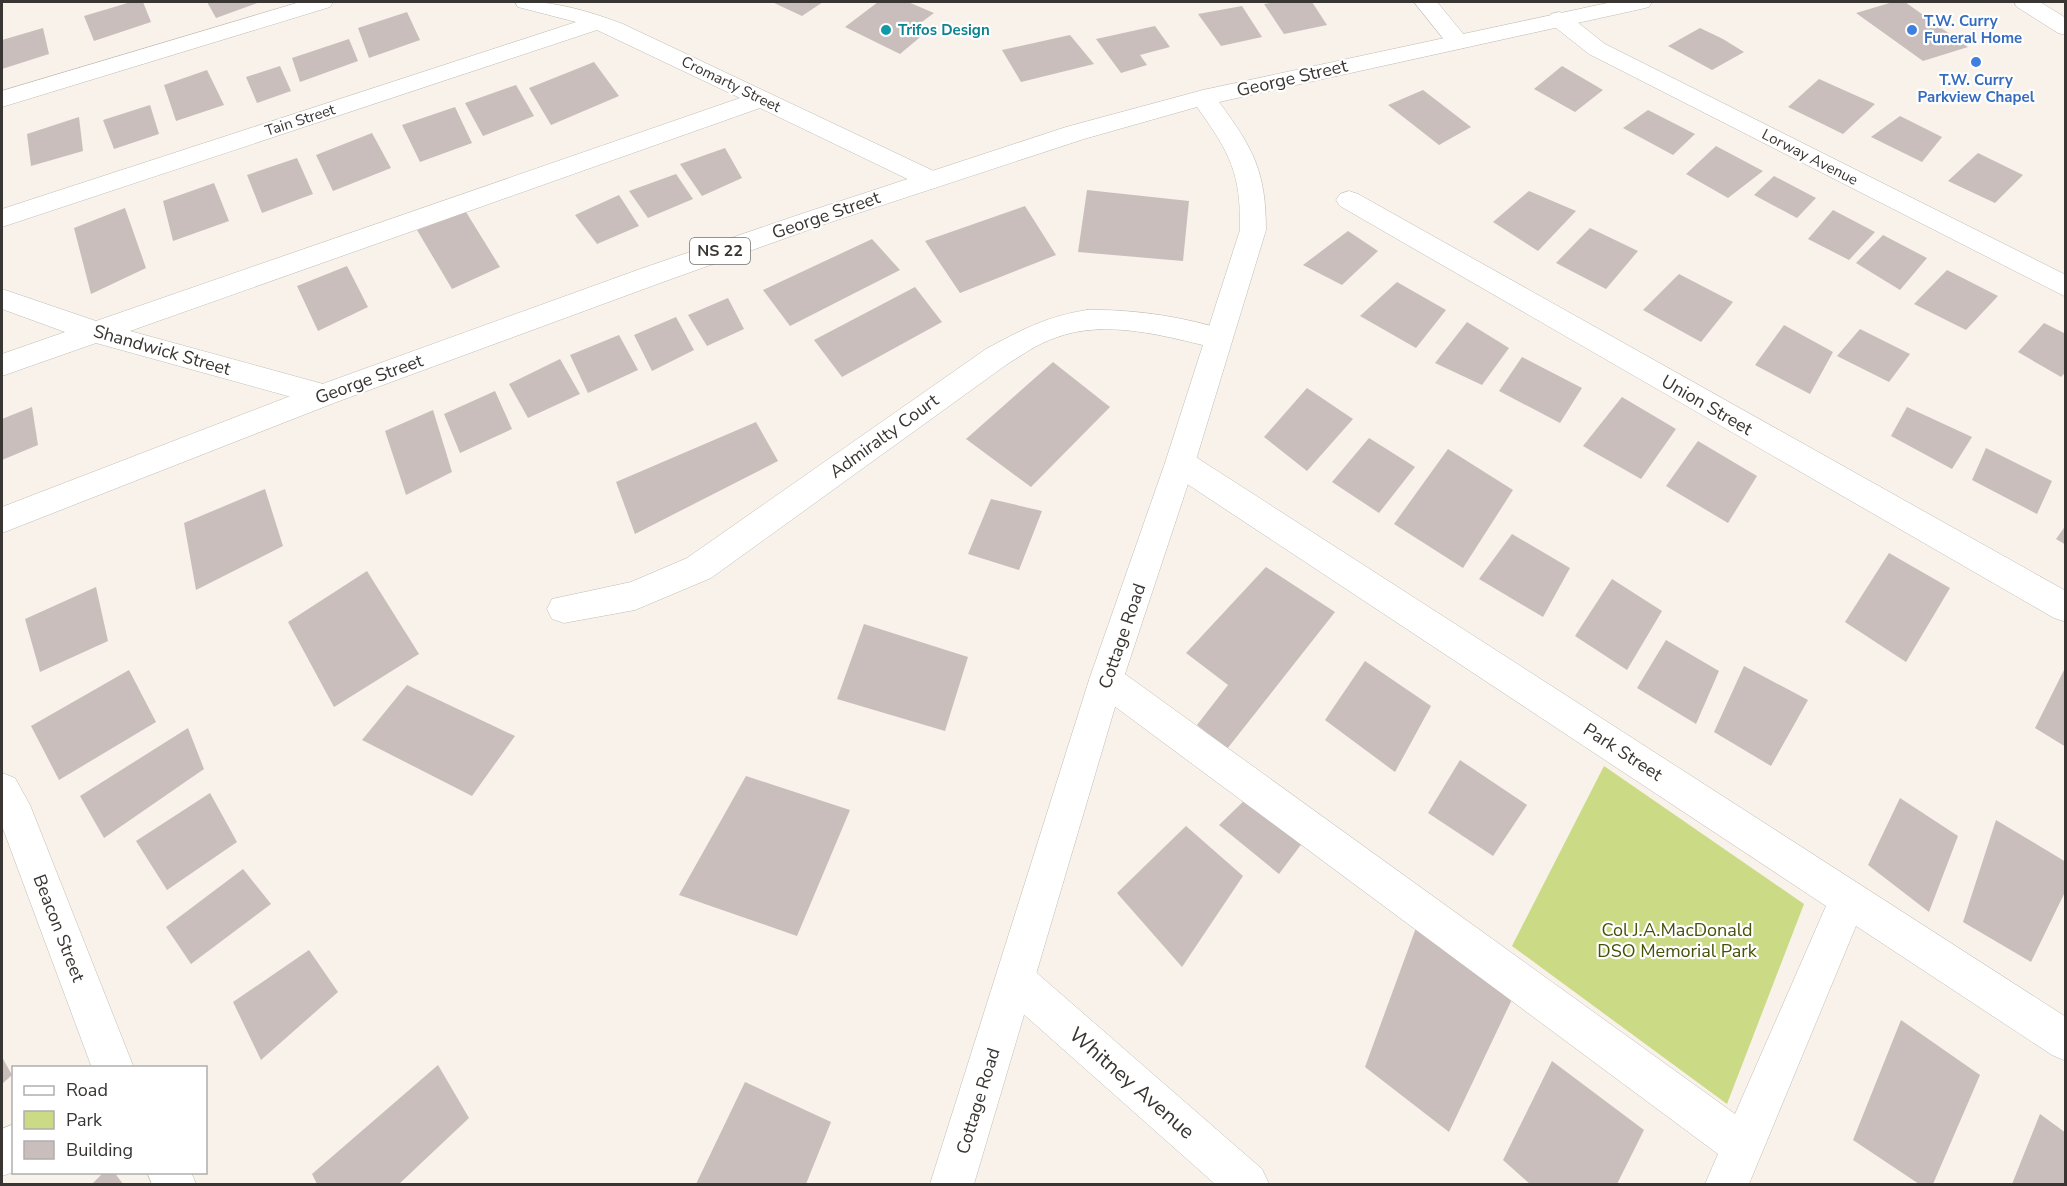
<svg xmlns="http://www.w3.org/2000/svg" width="2067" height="1186" font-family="'Nunito Sans',sans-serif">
	<rect width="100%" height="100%" fill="#f8f2ea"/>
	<path fill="#cbda85" d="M1604 766 1804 904 1727 1104 1512 946Z"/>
	<g fill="#c9bebc">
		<path d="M131 2H143L151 22 94 41 84 16Z"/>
		<path d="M207 2H260L216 18Z"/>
		<path d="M772 2H823L802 16Z"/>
		<path d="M878 2H908L934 13 915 27 925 33 900 54 845 27Z"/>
		<path d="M1276 2H1312L1327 25 1284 34 1264 4Z"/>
		<path d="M1893 2H1905L1968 47 1923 61 1856 13Z"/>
		<path d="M1242 6 1262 37 1221 46 1198 14Z"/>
		<path d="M407 12 420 40 369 58 358 28Z"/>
		<path d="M1155 26 1170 47 1140 55 1147 65 1121 73 1096 39Z"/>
		<path d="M43 28 49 54 2 69V40Z"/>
		<path d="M1700 28 1723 39 1744 52 1712 70 1668 46Z"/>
		<path d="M1070 35 1094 64 1021 82 1002 50Z"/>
		<path d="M349 39 358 61 300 82 292 58Z"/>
		<path d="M594 62 619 96 551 125 529 88Z"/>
		<path d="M280 66 291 91 257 103 246 77Z"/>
		<path d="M1562 66 1603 90 1575 112 1534 89Z"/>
		<path d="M207 70 224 105 176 121 164 85Z"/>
		<path d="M1819 79 1875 104 1843 134 1788 107Z"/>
		<path d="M516 85 534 116 483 136 465 103Z"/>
		<path d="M1423 90 1471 127 1439 145 1388 105Z"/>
		<path d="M150 105 159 134 114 149 103 120Z"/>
		<path d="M455 107 472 143 420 162 402 125Z"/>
		<path d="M1648 110 1695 134 1673 155 1623 128Z"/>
		<path d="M1900 116 1942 137 1922 162 1871 137Z"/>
		<path d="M79 117 83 151 31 166 27 134Z"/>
		<path d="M372 133 391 168 333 191 316 155Z"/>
		<path d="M1716 146 1763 171 1728 198 1686 174Z"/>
		<path d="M725 148 742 178 702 196 680 164Z"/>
		<path d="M1978 153 2023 175 1995 203 1948 181Z"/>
		<path d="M297 158 313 194 262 213 247 175Z"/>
		<path d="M676 174 693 199 648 218 629 191Z"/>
		<path d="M1774 176 1816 198 1797 218 1754 195Z"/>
		<path d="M214 183 229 221 173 241 163 201Z"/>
		<path d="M1087 190 1189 201 1183 261 1078 252Z"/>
		<path d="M1529 191 1576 211 1538 251 1493 222Z"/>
		<path d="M619 195 639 226 597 244 575 215Z"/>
		<path d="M1025 206 1056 255 960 293 925 241Z"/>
		<path d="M125 208 146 268 91 294 74 228Z"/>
		<path d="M1833 210 1875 232 1849 260 1808 239Z"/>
		<path d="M466 212 500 267 452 289 417 230Z"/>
		<path d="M1590 228 1638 251 1606 289 1556 263Z"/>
		<path d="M1348 231 1378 251 1342 285 1303 265Z"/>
		<path d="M1883 235 1927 258 1900 290 1856 263Z"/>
		<path d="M872 239 900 270 790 326 763 290Z"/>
		<path d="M347 266 368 307 318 331 297 286Z"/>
		<path d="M1947 270 1998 296 1966 330 1914 304Z"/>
		<path d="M1679 274 1733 302 1701 342 1643 310Z"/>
		<path d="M1397 282 1446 310 1416 348 1360 316Z"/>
		<path d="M915 287 942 322 842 377 814 340Z"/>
		<path d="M728 298 744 329 707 346 688 315Z"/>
		<path d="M676 317 694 350 652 371 634 335Z"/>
		<path d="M1467 322 1509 348 1482 385 1435 363Z"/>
		<path d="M2044 323 2066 334V372L2061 377 2018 352Z"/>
		<path d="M1784 325 1833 352 1810 394 1755 365Z"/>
		<path d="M1860 329 1910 354 1889 382 1837 356Z"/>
		<path d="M619 335 638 370 588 393 570 355Z"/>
		<path d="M1522 357 1582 388 1560 423 1499 391Z"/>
		<path d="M560 359 580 394 528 418 509 384Z"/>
		<path d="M1053 362 1110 407 1031 487 966 439Z"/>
		<path d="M1307 388 1353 419 1307 471 1264 437Z"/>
		<path d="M495 391 512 429 460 453 444 414Z"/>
		<path d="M1622 397 1676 429 1641 479 1583 446Z"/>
		<path d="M32 407 38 445 2 460V419Z"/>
		<path d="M1907 407 1972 437 1952 469 1891 436Z"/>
		<path d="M433 410 452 472 406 495 385 431Z"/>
		<path d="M756 422 778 461 635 534 616 482Z"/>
		<path d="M1369 438 1415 467 1379 513 1332 482Z"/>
		<path d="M1698 441 1757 476 1728 523 1666 486Z"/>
		<path d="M1986 448 2052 481 2037 514 1972 480Z"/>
		<path d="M1448 449 1513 490 1463 568 1394 524Z"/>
		<path d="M265 489 283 546 196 590 184 523Z"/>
		<path d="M991 499 1042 511 1019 570 968 554Z"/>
		<path d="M2066 525V545L2056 539Z"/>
		<path d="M1512 534 1570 568 1543 617 1479 579Z"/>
		<path d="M1889 553 1950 588 1906 662 1845 622Z"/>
		<path d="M1266 567 1335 612 1227 749 1197 725 1228 685 1186 653Z"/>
		<path d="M367 571 419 654 334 707 288 622Z"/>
		<path d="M1612 579 1662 611 1627 670 1575 636Z"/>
		<path d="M96 587 108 641 40 672 25 619Z"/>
		<path d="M864 624 968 657 945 731 837 699Z"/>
		<path d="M1666 640 1719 671 1696 724 1637 688Z"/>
		<path d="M1365 661 1431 706 1395 772 1325 720Z"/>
		<path d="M1744 666 1808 700 1771 766 1714 732Z"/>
		<path d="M2066 666V747L2035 728Z"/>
		<path d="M129 670 156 722 59 780 31 726Z"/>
		<path d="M407 685 515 736 472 796 362 740Z"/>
		<path d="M188 728 204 769 104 838 80 796Z"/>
		<path d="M1460 760 1527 805 1493 856 1428 813Z"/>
		<path d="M746 776 850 810 797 936 679 895Z"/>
		<path d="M210 793 237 842 167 890 136 841Z"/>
		<path d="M1250 795 1306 838 1279 874 1219 825Z"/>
		<path d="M1900 798 1958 836 1929 912 1868 865Z"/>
		<path d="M1996 820 2066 862V890L2031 962 1963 922Z"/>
		<path d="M1186 826 1243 876 1182 967 1117 893Z"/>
		<path d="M243 869 271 904 191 964 166 927Z"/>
		<path d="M1417 925 1516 991 1449 1132 1365 1067Z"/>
		<path d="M309 950 338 992 261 1060 233 1002Z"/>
		<path d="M1901 1020 1980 1075 1933 1184H1919L1853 1140Z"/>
		<path d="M2 1057 12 1075 2 1084Z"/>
		<path d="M1552 1061 1644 1130 1617 1184H1530L1503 1160Z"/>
		<path d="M438 1065 469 1118 399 1184H317L312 1174Z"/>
		<path d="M745 1082 831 1122 806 1184H696Z"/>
		<path d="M2040 1114 2066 1133V1184H2012Z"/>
		<path d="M104 1172H114L123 1184H92Z"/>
	</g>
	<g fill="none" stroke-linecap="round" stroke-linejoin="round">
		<defs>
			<g id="minor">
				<path d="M300 2H333L330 7 2 107V91Z"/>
				<path d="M515 2C553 0 588 11 623 24L940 174 944 180 940 186 931 189 922 186 760 108 130 331 334 387 339 395 334 403 324 406 96 343 2 376V354L65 332 2 309V289L96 321 740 98 597 30 2 227V209L576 22 518 7Z"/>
				<path d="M1414 2H1437L1470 42 1466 47 1458 49 1450 47Z"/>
				<path d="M2014 2H2040L2066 18V35L2058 33 2017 7Z"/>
				<path d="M1559 12 1567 14 1605 44 2066 275V297L1589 54 1551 24 1548 19 1551 14Z"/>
				<path d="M1349 191 1358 194 2066 591V622L2054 618 1340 206 1336 200 1340 194Z"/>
				<path d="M1087 310C1135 309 1184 317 1229 331L1233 338 1229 345 1219 349C1168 337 1106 318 1055 338 1037 344 1022 355 1006 365L711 578 635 610 564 623 552 619 547 609 552 599 631 582 687 558 986 349C1021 330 1047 316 1087 310Z"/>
				<path d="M1180 451 1191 454 2066 1017V1061L2052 1055 1856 926 1749 1184H1705L1718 1154 1094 691 1089 680 1094 669 1106 665 1118 669 1735 1114 1826 906 1169 472 1165 463 1169 454Z"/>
				<path d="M2 773 15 778 30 805 134 1068H92L2 826Z"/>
				<path d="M1016 961 1030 967 1262 1169 1269 1184H1215L1002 995 996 981 1002 967Z"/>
				<path d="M14 1124V1172L2 1176V1129Z"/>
				<path d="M147 1172H191L196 1184H152Z"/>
			</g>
			<path id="major" d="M1612 2H1652L1649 7 1641 9 1219 102C1253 148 1266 171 1266 230L1195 463 1123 680 974 1184H930L1089 680 1165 463 1240 230C1241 173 1230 153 1197 107L1084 139 825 224 663 282 334 403 2 533V507L314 387 643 268 807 212 1066 127 1203 90Z"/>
		</defs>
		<use href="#minor" stroke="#c1bcb4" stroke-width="1"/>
		<use href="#major" stroke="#c1bcb4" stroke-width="1"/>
		<use href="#minor" fill="#fff" fill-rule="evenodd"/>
		<use href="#major" fill="#fff" fill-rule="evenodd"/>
	</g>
	<circle fill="#0f9aa8" stroke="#fff" stroke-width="2" cx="886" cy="30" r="6"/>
	<g fill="#3f7fe0" stroke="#fff" stroke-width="2">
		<circle cx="1912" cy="30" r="6"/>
		<circle cx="1976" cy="62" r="6"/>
	</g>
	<g text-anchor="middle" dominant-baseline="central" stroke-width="4.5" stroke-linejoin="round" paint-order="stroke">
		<g font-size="15" font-weight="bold" fill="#366cbe" stroke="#fff" text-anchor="start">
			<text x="1924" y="21">T.W. Curry<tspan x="1924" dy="17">Funeral Home</tspan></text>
			<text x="1976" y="80" text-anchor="middle">T.W. Curry<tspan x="1976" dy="17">Parkview Chapel</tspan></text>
		</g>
		<g font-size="15" font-weight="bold" fill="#0d838f" stroke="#fff" text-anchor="start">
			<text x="898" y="30">Trifos Design</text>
		</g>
		<g font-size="15" fill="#383532" stroke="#fff">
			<text transform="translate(731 84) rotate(26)">Cromarty Street</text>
			<text transform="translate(300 120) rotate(-18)">Tain Street</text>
			<text transform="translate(1810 157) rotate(27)">Lorway Avenue</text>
		</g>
		<rect fill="#fff" stroke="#747270" stroke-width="1.5" x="690" y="238" width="60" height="26" rx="4.5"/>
		<g font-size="16" font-weight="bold" fill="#383532">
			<text x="720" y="251">NS 22</text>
		</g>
		<g font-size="18" fill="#383532" stroke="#fff">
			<text transform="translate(1292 78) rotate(-13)">George Street</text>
			<text transform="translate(826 215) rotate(-19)">George Street</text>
			<text transform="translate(162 350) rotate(16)">Shandwick Street</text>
			<text transform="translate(369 379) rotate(-20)">George Street</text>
			<text transform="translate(1707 405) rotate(30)">Union Street</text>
			<text transform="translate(884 436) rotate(-36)">Admiralty Court</text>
			<text transform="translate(1122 636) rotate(-71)">Cottage Road</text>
			<text transform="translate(1623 752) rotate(33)">Park Street</text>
			<text transform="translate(59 928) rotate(69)">Beacon Street</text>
			<text transform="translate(978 1101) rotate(-73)">Cottage Road</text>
		</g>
		<g font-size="18" fill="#475008" stroke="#fff">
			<text x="1677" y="930">Col J.A.MacDonald<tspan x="1677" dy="21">DSO Memorial Park</tspan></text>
		</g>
		<g font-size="21" fill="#383532" stroke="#fff">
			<text transform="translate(1132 1083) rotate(41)">Whitney Avenue</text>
		</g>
	</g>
	<rect width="2067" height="1186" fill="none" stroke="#383532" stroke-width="6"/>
	<rect x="12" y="1066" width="195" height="108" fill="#ffffff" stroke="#afaead" stroke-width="1.5"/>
	<rect x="24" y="1086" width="30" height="9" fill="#ffffff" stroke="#afaead" stroke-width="1.5"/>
	<text x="66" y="1096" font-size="18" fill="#383532">Road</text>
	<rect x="24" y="1111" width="30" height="18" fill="#cbda85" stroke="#afaead" stroke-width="1.5"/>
	<text x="66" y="1126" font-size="18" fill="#383532">Park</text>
	<rect x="24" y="1141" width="30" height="18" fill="#c9bebc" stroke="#afaead" stroke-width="1.5"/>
	<text x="66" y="1156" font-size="18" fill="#383532">Building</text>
</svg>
